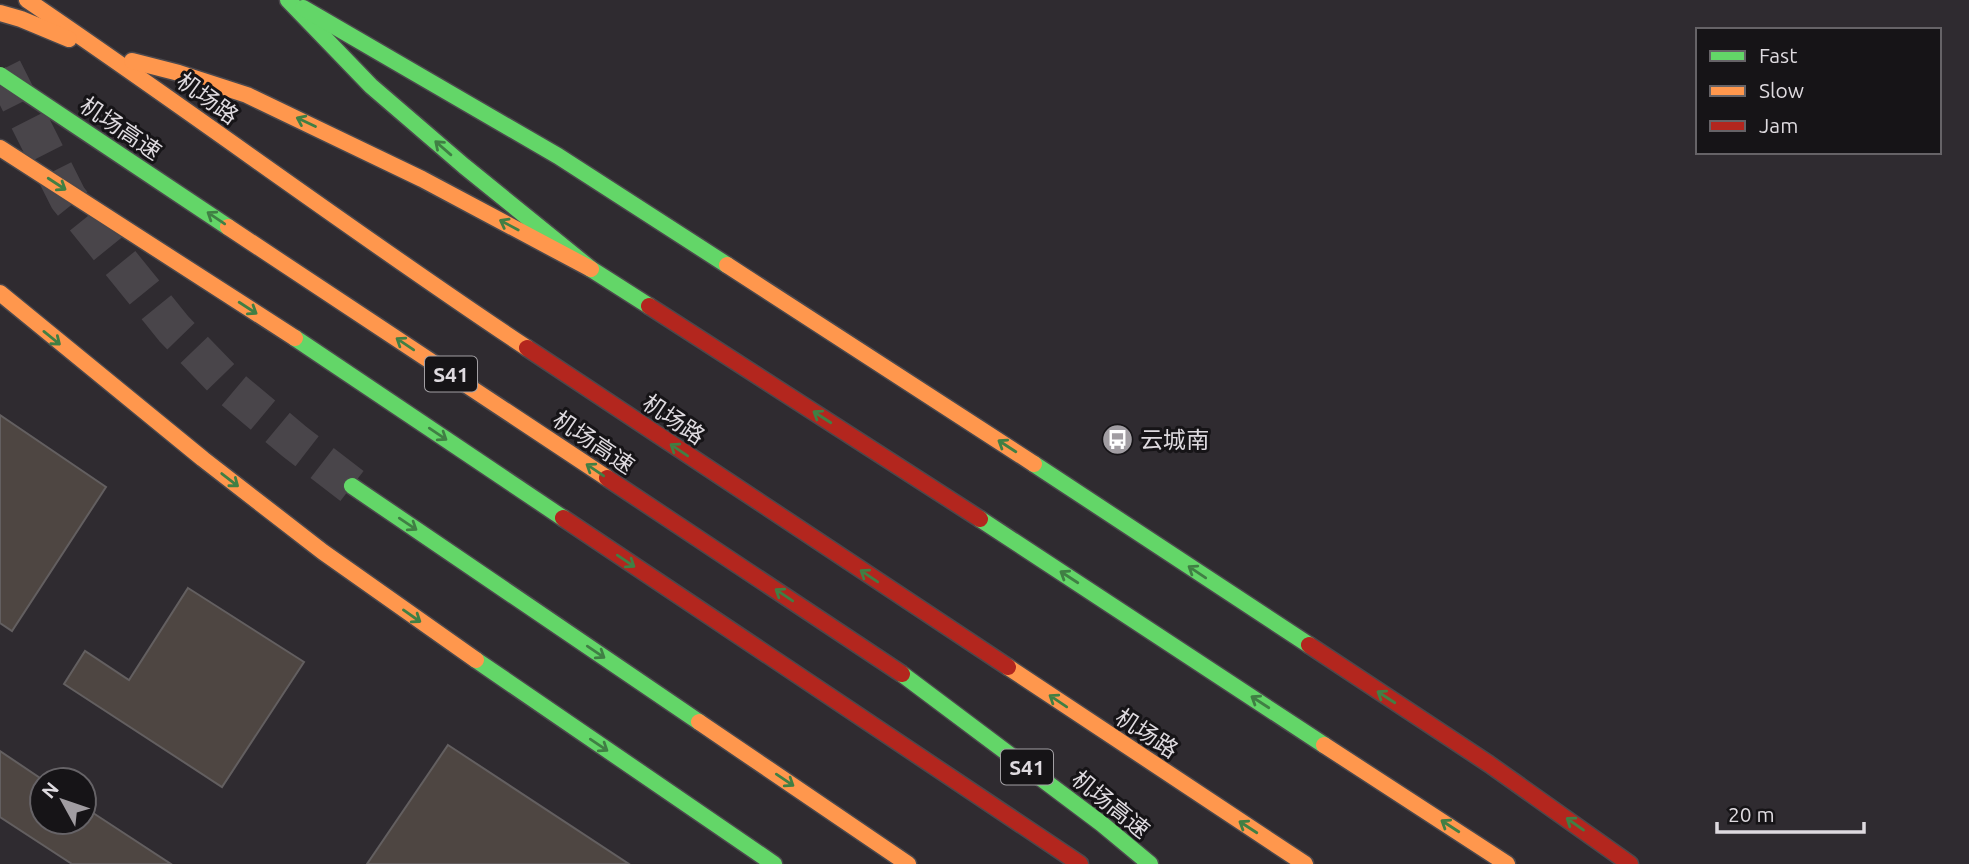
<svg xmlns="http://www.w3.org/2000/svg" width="1969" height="864" font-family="Ubuntu,'Noto Sans SC',sans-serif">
	<rect width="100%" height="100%" fill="#2f2b30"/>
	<g fill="#4e4642" stroke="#635f60" stroke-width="2">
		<path d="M0 415 106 487 12 631 0 623Z"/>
		<path d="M188 588 304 662 222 787 64 684 85 651 129 680Z"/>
		<path d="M448 745 629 864H367Z"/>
		<path d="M0 751 43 780H42V822H84V807L171 864H72L0 817Z"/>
	</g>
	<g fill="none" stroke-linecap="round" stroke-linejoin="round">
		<path stroke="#49454a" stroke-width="38" stroke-dasharray="38 19" stroke-linecap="butt" d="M3 69 68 198 174 329 233 390 295 442 352 486"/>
		<defs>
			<g id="fast">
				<path d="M288 0 371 86 464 166 591 269 649 306"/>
				<path d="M303 8 558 156 727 265"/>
				<path d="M295 338 563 518"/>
				<path d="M1034 464 1309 645"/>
				<path d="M352 486 699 722"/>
				<path d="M980 519 1324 745"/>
				<path d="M476 660 774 864"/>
				<path d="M902 674 1102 824 1150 864"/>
			</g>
			<g id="slow">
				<path d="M27 0C195 114 358 236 527 348"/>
				<path d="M0 13 21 19 69 39"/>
				<path d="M132 61 179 73 247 95 422 179 591 269"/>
				<path d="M0 148 295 338"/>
				<path d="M727 265 1034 464"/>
				<path d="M0 293 203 459 323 552 476 660"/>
				<path d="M1008 667 1305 864"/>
				<path d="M699 722 908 864"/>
				<path d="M1324 745 1507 864"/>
			</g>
			<g id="jam">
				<path d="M649 306 980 519"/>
				<path d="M527 348 1008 667"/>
				<path d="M563 518 1080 864"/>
				<path d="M1309 645 1489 764 1630 864"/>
			</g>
		</defs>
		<use href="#fast" stroke="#4b484c" stroke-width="19"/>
		<use href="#slow" stroke="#4b484c" stroke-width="19"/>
		<use href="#jam" stroke="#4b484c" stroke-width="19"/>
		<use href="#fast" stroke="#63d668" stroke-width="16"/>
		<use href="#slow" stroke="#ff974d" stroke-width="16"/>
		<use href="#jam" stroke="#b3261e" stroke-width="16"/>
		<defs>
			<path id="fast-bridge" d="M0 75 228 227"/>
			<path id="slow-bridge" d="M228 227 607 478"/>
			<path id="jam-bridge" d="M607 478 902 674"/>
		</defs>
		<use href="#fast-bridge" stroke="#4b484c" stroke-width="19" stroke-linecap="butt"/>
		<use href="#slow-bridge" stroke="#4b484c" stroke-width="19" stroke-linecap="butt"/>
		<use href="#jam-bridge" stroke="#4b484c" stroke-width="19" stroke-linecap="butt"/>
		<use href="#fast-bridge" stroke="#63d668" stroke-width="16"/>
		<use href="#slow-bridge" stroke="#ff974d" stroke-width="16"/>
		<use href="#jam-bridge" stroke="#b3261e" stroke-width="16"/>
	</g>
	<defs><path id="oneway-shaft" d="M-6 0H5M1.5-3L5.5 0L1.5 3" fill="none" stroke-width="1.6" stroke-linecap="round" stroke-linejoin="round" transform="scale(1.75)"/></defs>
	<g stroke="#407f44">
		<use href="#oneway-shaft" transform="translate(306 122) rotate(-155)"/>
		<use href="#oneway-shaft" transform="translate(443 148) rotate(-139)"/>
		<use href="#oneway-shaft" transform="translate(57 184) rotate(33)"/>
		<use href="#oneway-shaft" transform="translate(216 218) rotate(-146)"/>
		<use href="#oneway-shaft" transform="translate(509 225) rotate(-152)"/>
		<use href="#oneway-shaft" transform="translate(248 308) rotate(33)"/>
		<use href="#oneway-shaft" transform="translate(52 338) rotate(39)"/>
		<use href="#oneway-shaft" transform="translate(405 344) rotate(-146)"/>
		<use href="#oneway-shaft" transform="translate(822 417) rotate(-147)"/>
		<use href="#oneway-shaft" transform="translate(438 434) rotate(34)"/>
		<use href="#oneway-shaft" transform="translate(1007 446) rotate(-147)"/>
		<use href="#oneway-shaft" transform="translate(679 450) rotate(-146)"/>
		<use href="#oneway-shaft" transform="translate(595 470) rotate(-146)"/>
		<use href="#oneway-shaft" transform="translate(230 480) rotate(38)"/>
		<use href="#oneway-shaft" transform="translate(408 524) rotate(34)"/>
		<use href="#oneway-shaft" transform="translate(626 561) rotate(34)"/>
		<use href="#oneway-shaft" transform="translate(1197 572) rotate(-146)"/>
		<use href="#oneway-shaft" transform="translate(869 576) rotate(-146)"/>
		<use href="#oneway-shaft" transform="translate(1069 577) rotate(-147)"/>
		<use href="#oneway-shaft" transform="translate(784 595) rotate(-146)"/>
		<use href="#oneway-shaft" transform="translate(412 616) rotate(35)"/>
		<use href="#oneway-shaft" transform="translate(596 652) rotate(34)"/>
		<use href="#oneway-shaft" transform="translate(1386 697) rotate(-147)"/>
		<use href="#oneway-shaft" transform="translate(1058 701) rotate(-146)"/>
		<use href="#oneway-shaft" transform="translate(1260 702) rotate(-147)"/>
		<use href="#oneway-shaft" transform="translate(599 745) rotate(34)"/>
		<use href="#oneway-shaft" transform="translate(785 780) rotate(34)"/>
		<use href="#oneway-shaft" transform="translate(1575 824) rotate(-145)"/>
		<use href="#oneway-shaft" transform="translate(1450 826) rotate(-147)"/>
		<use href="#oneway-shaft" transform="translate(1248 827) rotate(-147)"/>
	</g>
	<defs>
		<symbol id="bus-disc" viewBox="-11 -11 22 22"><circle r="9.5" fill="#a19da2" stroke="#161417"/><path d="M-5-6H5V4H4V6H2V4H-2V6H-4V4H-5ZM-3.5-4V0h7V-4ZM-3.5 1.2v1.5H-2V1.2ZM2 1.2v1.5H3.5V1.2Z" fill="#fff"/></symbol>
	</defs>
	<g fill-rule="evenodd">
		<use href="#bus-disc" x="1100" y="422" width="35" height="35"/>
	</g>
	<g text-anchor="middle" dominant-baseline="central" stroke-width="6" stroke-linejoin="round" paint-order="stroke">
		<g fill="#161417" stroke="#a29fa3" stroke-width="2">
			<rect x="425" y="356.5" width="52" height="35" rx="5"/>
			<rect x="1001" y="749.5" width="52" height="35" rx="5"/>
		</g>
		<g font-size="21" font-weight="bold" fill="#dedadf">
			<text x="451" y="374">S41</text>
			<text x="1027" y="767">S41</text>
		</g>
		<g font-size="23" fill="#dedadf" stroke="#161417">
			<text transform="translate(208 98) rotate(36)">机场路</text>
			<text transform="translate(121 128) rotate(34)">机场高速</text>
			<text transform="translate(674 419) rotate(34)">机场路</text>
			<text transform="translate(594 442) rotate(34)">机场高速</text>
			<text transform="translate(1147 733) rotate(33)">机场路</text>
			<text transform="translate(1111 804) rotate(39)">机场高速</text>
		</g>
		<g font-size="23" fill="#dedadf" stroke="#161417" text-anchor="start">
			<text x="1140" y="439">云城南</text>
		</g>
	</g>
	<rect x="1696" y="28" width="245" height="126" fill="#161417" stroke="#666367" stroke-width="2"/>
	<rect x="1710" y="51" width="35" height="10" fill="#63d668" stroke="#666367" stroke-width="2"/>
	<text x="1759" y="63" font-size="21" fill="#dedadf">Fast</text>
	<rect x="1710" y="86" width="35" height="10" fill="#ff974d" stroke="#666367" stroke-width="2"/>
	<text x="1759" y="98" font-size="21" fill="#dedadf">Slow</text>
	<rect x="1710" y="121" width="35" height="10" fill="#b3261e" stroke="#666367" stroke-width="2"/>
	<text x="1759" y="133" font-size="21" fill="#dedadf">Jam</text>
	<g transform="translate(63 801) rotate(310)"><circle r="33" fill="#161417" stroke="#666367" stroke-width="2"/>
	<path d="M0-5L12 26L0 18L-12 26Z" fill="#a19da2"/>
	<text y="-10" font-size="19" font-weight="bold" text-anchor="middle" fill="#dedadf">N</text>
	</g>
	<path d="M1717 822v10h147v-10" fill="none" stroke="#dedadf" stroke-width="3.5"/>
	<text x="1728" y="822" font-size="21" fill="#dedadf" stroke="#161417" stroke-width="5" paint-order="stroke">20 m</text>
</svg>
